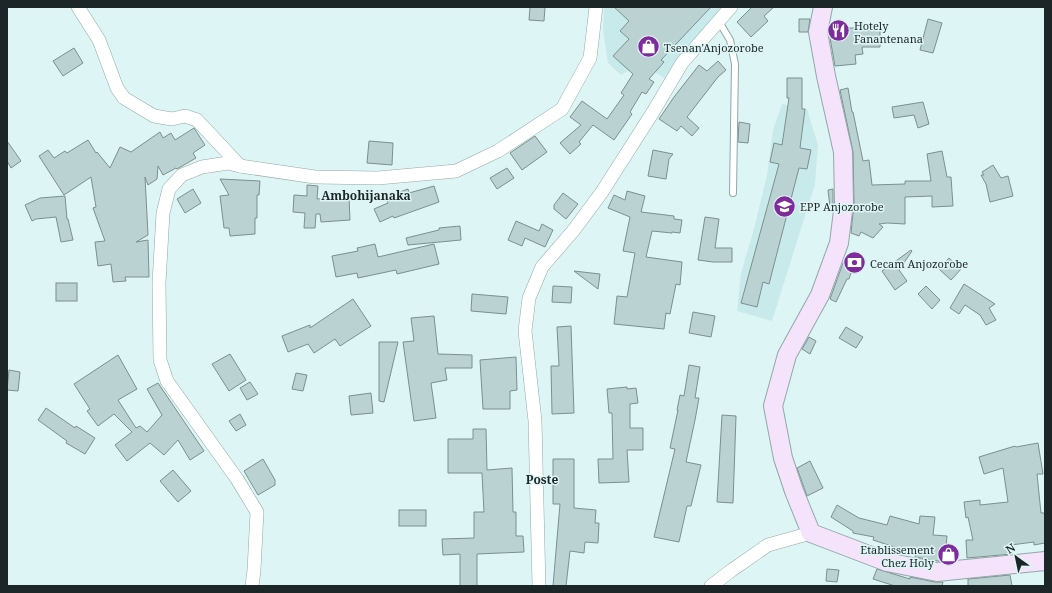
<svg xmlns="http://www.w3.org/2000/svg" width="1052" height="593" font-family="'Noto Serif',serif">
	<rect width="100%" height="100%" fill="#def5f5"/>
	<g fill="#c9eaea">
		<path d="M604 7H728L708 27 664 78 641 63 621 75 608 63 603 30Z"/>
		<path d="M782 104 807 109 818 145 815 184 772 321 737 311 741 273 754 229 767 175 773 130Z"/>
	</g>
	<g fill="#bbd2d2" stroke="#7b9090">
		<path d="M530 7H545L544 21 529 20Z"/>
		<path d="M614 7H711L661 60 664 62 649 79 654 82 646 94 642 92 630 112 632 114 614 140 593 125 579 142 581 144 570 154 560 143 581 125 570 117 582 101 607 119 624 95 621 93 633 74 613 56 629 39 620 31 629 21Z"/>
		<path d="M752 7H774L764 16 768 21 751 37 737 22Z"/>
		<path d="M799 19H810L808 32H799Z"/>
		<path d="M928 19 942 23 933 53 920 50Z"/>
		<path d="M837 24 838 28H855L854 30H880V47H862L863 54 855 55 856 64 835 66 829 32 830 25Z"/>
		<path d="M74 48 83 63 63 76 53 61Z"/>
		<path d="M718 61 726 70 718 77 687 117 699 128 692 136 681 126 677 131 659 119 674 97 699 65 707 71Z"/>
		<path d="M787 78H802V109H805L800 148 811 150 807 169 799 168 769 284 763 282 757 307 741 303 779 164 770 162 774 143 782 145 789 98H787Z"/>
		<path d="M848 88 852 112H853L863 161 869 160 872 185 905 184V181H931L927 154 942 151 947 177H951L953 206 932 207V196L905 197V224L887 223 879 224 883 227 873 238 861 232 859 236 851 233 854 203 853 152 840 90Z"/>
		<path d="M923 102 929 124 918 128 914 115 894 118 892 107Z"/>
		<path d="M739 122 750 124 748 143 738 142Z"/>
		<path d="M194 128 205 145 193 153 196 158 177 169 176 168 163 175 158 166 157 179 148 185 145 177 148 235 136 242 148 240 149 277H125L126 281 113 282 111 264 98 266 95 242 105 241 93 208 96 207 91 177 64 195 39 156 48 150 54 158 65 151 67 153 88 140 96 153 97 152 110 168 120 147 131 152 160 132 163 138 171 133 175 140Z"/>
		<path d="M535 136 547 152 522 170 510 153Z"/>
		<path d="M7 141 21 161 11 168 7 161Z"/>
		<path d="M369 141 393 143 392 165 367 163Z"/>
		<path d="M653 150 673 154 669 159 666 179 648 176Z"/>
		<path d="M993 165 1001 178 1008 176 1013 196 990 202 986 184 981 175H984L982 172Z"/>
		<path d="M507 168 514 178 497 189 490 178Z"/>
		<path d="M220 179 260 181 259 195H257V218H255V234L230 236 229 228H224L220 196 229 195Z"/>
		<path d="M307 185 318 186 317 199 349 197 350 220 321 222 320 214H316L315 228H304L305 213 293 212 294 195 307 196Z"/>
		<path d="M434 186 439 202 394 218 393 216 380 222 374 209 388 203 386 197 408 189 409 193Z"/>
		<path d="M193 189 201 203 185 213 177 199Z"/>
		<path d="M833 189V206L830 207 828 190Z"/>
		<path d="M627 191 645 196 641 212 674 216V219L682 220 680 233 672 232V233L652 231 646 257 682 262 680 285 676 284 670 314 666 313 664 329 614 324 617 296 627 297 635 253 623 251 630 217 608 208 614 195 625 200Z"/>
		<path d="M563 193 578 204 566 219 554 209V205Z"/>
		<path d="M65 196 67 219H68L73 240 61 242 56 217 36 219 32 221 25 205 40 198Z"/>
		<path d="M705 217 719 219 715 248H732V262H713L698 260Z"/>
		<path d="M516 221 539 231 542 224 553 230 545 247 525 238 522 246 508 240Z"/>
		<path d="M460 226 461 240 408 245 406 238 439 230V228Z"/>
		<path d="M375 244 378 257 434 244 439 264 397 274 396 270 358 278 357 273 336 277 332 256 358 251 357 248Z"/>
		<path d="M911 250 912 251 899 270 907 281 895 290 882 271Z"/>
		<path d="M949 258 961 269 951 280 939 269Z"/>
		<path d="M843 263 853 267 849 279H847L836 302 830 299Z"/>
		<path d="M574 271 600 274 598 289Z"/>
		<rect x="56" y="283" width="21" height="18"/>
		<path d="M964 284 995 304 989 308 996 320 986 325 980 315 965 305 959 314 950 308Z"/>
		<path d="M553 286 572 287 571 303 552 302Z"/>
		<path d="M926 286 940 300 932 309 918 294Z"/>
		<path d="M472 294 508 297 506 314 471 311Z"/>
		<path d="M353 299 371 326 340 346 335 339 314 353 308 344 288 352 282 336 310 325V328Z"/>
		<path d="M693 312 715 316 711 337 689 333Z"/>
		<path d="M434 316 438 354 472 355V368H445L447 380 431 383 436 418 414 421 403 342 414 341 411 318Z"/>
		<path d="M571 326 574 413 552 414 551 366H559L557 327Z"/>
		<path d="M846 327 863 337 856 348 839 338Z"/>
		<path d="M809 337 816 341 810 354 802 349Z"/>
		<path d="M379 342H398L384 402 379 401Z"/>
		<path d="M230 354 246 380 229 391 212 364Z"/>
		<path d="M118 355 137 389 118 400 136 428 140 426 147 432 162 415 147 389 158 383 204 451 190 460 178 440 164 455 150 443 127 461 115 445 132 432 114 414 98 426 87 411 90 409 74 384Z"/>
		<path d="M516 357 517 390 510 391V409H483L480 360Z"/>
		<path d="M689 365 700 367 695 398H699L695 420 686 462 701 465 691 506H687L679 542 654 537 675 449 670 448 678 410H677L680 395 684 396Z"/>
		<path d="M9 370 20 372 18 391 7 390Z"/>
		<path d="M296 373 307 375 303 391 292 389Z"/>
		<path d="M250 382 258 394 247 400 240 388Z"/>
		<path d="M627 387V389L636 388 638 403 630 404V428H643V450H627L629 482 599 483 598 459H613L612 413H609L607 389Z"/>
		<path d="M371 393 373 413 351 415 349 396Z"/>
		<path d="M46 408 75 428 76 426 95 438 85 454 66 443 67 441 38 420Z"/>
		<path d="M240 414 246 425 236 431 229 421Z"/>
		<path d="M722 415 736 416 733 503 717 502Z"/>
		<path d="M473 429H486L487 470 512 468 513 512H516V536H523L524 552 477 554V586H460V554L443 555 442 539 474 538V512H484L482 473H448V439H473Z"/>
		<path d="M1038 443 1043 474H1037L1041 513H1045V543L1034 545V542L1011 545 1012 554 967 558 966 540H973L968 517 966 518 964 502 980 500V505L1008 502 1003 468 984 474 979 457 1015 446 1016 447Z"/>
		<path d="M263 459 275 480V485L258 495 244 471Z"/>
		<path d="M553 459H574V508L596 510 595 523H599L598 543 585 542 584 553 570 551 566 586H553L560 504H553Z"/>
		<path d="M810 461 823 488 807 496 797 468Z"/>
		<path d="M173 470 191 491 178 502 160 481Z"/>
		<path d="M837 505 859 518 887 525 890 516 919 524 920 516 935 517 933 535 947 536 945 561H938L915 557 916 554 873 540 874 537 853 533V531L831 517Z"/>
		<rect x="399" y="510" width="27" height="16"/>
		<path d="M827 569 839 570 837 582 826 581Z"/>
		<path d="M877 569 910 579V577L935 582H943L942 586H895L873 579Z"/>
		<path d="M1010 575 1012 586H968V579Z"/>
	</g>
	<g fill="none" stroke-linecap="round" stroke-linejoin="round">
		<defs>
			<path id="service" d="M718 20 730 40 735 64 733 193"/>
			<g id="minor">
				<path d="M78 7 99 40 117 88 124 98 154 116 172 119 185 116 197 120 240 166"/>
				<path d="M252 586 254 570 257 512 237 479 167 381 160 360 159 283 163 213 169 189 182 175 202 167 228 163 240 166 315 177 378 178 456 171 498 151 562 109 590 58 596 7"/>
				<path d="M539 586 535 421 525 331 529 298 542 267 573 231 602 192 653 112 682 63 731 7"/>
				<path d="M711 586 732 570 768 545 811 533"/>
			</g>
			<path id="secondary" d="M823 7 818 32 826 76 843 152 844 203 839 243 820 295 787 355 773 406 783 458 794 491 811 533 887 562 937 572 1045 561"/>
		</defs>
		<use href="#service" stroke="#92a8a8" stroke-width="8"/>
		<use href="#minor" stroke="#92a8a8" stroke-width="14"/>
		<use href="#secondary" stroke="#92a8a8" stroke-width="20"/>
		<use href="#service" stroke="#fff" stroke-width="6"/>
		<use href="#minor" stroke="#fff" stroke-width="13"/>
		<use href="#secondary" stroke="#f4e3fb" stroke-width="18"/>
	</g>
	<defs>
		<symbol id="restaurant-disc" viewBox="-11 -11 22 22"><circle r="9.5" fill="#7e2b9b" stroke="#def5f5"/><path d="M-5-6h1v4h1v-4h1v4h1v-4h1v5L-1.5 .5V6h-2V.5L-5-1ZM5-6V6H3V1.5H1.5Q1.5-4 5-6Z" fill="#fff"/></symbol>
		<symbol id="shop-disc" viewBox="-11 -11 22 22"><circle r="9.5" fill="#7e2b9b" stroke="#def5f5"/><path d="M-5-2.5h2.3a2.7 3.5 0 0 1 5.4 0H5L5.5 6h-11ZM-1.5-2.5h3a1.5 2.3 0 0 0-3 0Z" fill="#fff"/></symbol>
		<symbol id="school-disc" viewBox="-11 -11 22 22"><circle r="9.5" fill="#7e2b9b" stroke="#def5f5"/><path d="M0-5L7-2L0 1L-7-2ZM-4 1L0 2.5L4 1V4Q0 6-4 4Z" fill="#fff"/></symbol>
		<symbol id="bank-disc" viewBox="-11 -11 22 22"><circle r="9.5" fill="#7e2b9b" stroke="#def5f5"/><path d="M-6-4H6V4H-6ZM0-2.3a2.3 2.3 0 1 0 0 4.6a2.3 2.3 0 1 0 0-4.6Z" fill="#fff"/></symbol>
	</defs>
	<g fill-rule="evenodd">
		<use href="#restaurant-disc" x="826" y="18" width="25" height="25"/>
		<use href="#shop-disc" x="636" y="34" width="25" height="25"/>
		<use href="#school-disc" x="772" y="194" width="25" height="25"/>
		<use href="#bank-disc" x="842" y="250" width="25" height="25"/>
		<use href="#shop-disc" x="936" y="542" width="25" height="25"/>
	</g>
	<g text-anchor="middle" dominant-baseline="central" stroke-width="3" stroke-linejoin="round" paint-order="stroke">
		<g font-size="11" fill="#1d2626" stroke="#def5f5" text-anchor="start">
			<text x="854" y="25">Hotely<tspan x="854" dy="13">Fanantenana</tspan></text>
			<text x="664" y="47">Tsenan'Anjozorobe</text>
			<text x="800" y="206">EPP Anjozorobe</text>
			<text x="870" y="263">Cecam Anjozorobe</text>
			<text x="934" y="549" text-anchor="end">Etablissement<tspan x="934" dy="13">Chez Holy</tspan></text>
		</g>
		<g font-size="12" font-weight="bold" fill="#1d2626" stroke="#def5f5">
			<text x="366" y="195">Ambohijanaka</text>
			<text x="542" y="479">Poste</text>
		</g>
	</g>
	<rect width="1052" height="593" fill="none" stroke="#1d2626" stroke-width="16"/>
	<g transform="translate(1016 557) rotate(327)" stroke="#def5f5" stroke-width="3" paint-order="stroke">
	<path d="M0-3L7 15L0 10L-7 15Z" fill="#1d2626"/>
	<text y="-6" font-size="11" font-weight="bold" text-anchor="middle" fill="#1d2626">N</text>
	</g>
</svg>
